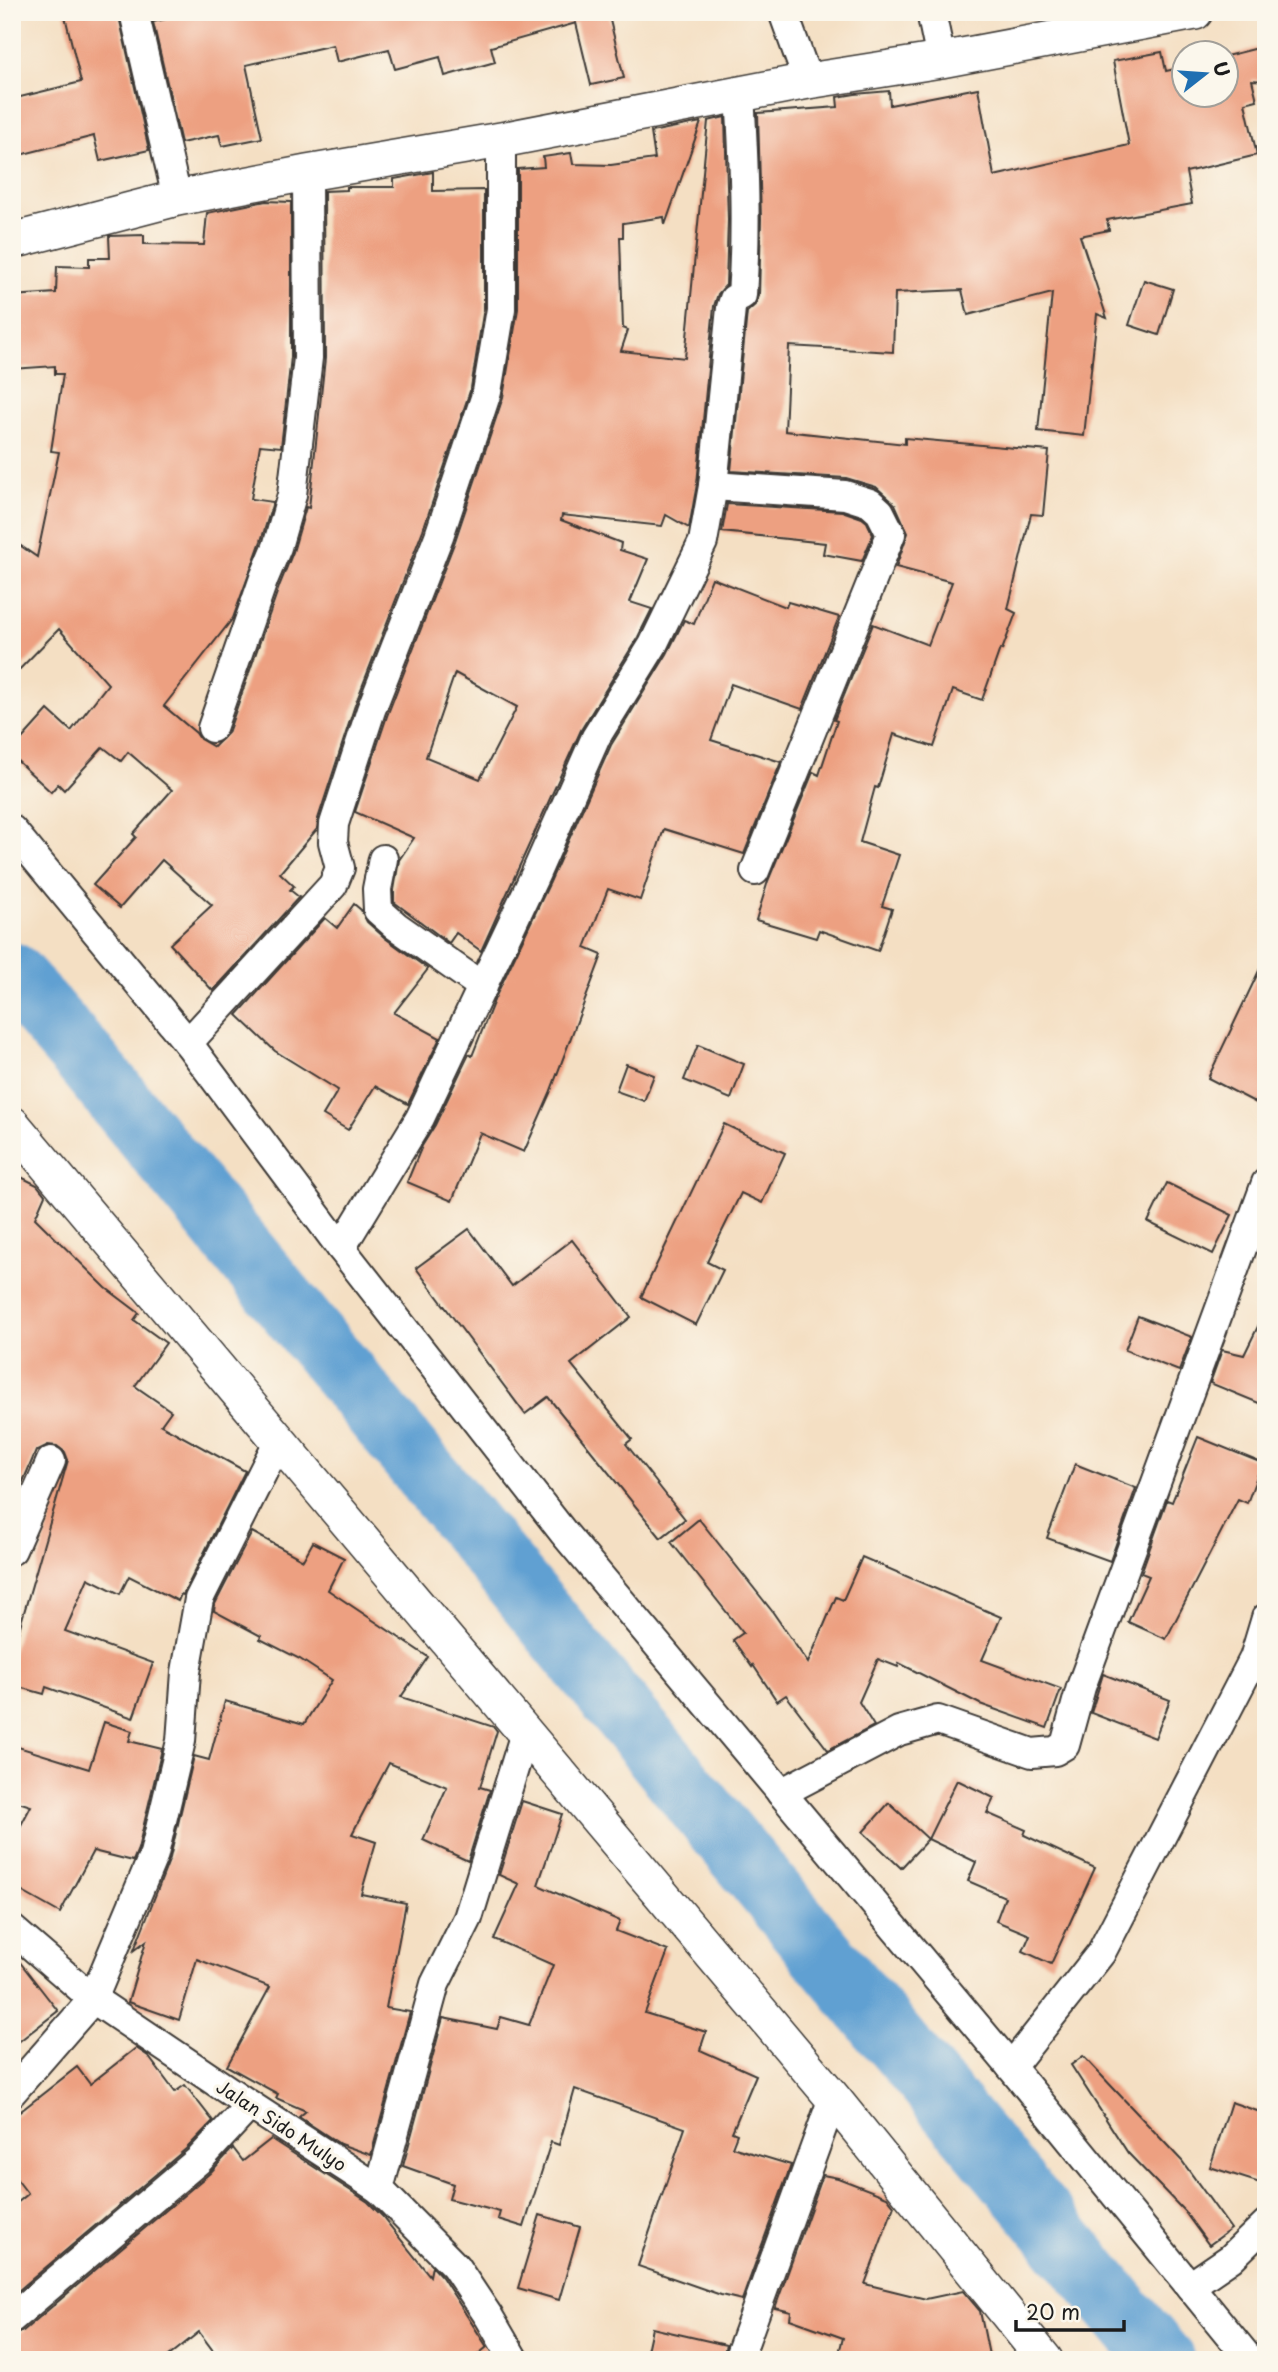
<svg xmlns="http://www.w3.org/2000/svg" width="1278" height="2372" font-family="'Playpen Sans',sans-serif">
	<rect width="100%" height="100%" fill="#fbf7ec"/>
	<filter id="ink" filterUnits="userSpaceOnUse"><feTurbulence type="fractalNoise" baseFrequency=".0143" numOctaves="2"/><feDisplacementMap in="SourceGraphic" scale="14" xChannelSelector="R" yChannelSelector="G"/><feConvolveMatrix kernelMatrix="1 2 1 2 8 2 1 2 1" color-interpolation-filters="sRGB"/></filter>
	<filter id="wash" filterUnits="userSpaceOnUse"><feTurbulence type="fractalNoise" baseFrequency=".00686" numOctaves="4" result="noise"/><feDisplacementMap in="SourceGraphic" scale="28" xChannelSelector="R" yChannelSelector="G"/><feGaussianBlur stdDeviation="1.57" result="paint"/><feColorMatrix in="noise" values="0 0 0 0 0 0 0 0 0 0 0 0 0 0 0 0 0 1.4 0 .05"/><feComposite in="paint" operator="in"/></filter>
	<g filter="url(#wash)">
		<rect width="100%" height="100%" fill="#f4dfc3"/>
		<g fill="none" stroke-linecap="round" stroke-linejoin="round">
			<path stroke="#60a0d2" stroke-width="65" d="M12 975 83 1057 782 1906 1162 2360"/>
		</g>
		<g id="blocks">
			<g fill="#eda081" fill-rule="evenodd">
				<path d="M64 12H118L149 150 100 161 94 136 12 157V99L81 82Z"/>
				<path d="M196 12H608L624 78 591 85 576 23 491 47 495 62 445 76 440 57 395 69 389 49 337 62 333 45 246 65 262 138 222 146 219 135 181 143 153 22Z"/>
				<path d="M1266 46V81L1252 80 1257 100 1245 103 1257 155 1186 172 1192 204 1107 220 1109 230 1080 236 1107 318 1097 314 1084 436 1038 431 1052 293 968 315 962 290 895 293 893 352 789 346 785 431 905 444V438L1049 451 1043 515 1031 514 1008 609 1016 613 1002 650 1000 649 982 700 953 690 934 747 894 734 878 788 875 787 860 842 899 855 882 906 892 909 878 951 819 930 816 938 756 920 768 881 813 772 819 775 837 721 834 720 873 624 928 645 952 582 896 567 908 533 895 504 876 487 846 478 731 471 747 312 755 305 759 296 761 219 758 113 838 107 837 97 855 94 889 91 890 105 978 88 994 176 1129 145 1113 61 1162 52 1166 71 1184 67V94H1226V56Z"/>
				<path d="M725 117 728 220 726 285 718 294 714 306 697 484 689 528 666 515 662 526 562 515 561 520 621 543 620 550 648 559 630 602 652 609 638 637 581 730 481 951 456 933 449 943 394 902V890L399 860 414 838 355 812 387 716 455 541 503 397 518 309V169L544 167 543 157 571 153 573 164 611 165 655 159 651 132 701 122 665 225 664 217 623 223V237H620L623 328 628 330 621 351 685 358 708 121ZM455 673 517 707 480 779 426 757Z"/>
				<path d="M433 172V191L484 190V308L471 388 423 530 355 705 318 819 317 829 280 873 294 886 290 890 299 897 213 991 170 944 212 905 162 860 120 908 93 885 136 837 133 834 172 790 128 752 121 761 103 747 64 790 58 784 51 792 12 756V750L48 710 71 731 108 684 59 629 12 677V540L37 557 59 452 51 451 63 374H55V366L12 369V296L56 293 57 266 89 267V258H110L109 236 144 235V244L204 245 207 213 266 201 291 202V357L281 447 260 445 251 499 273 502 261 541 233 618 164 706 196 733 200 739 214 747 228 733 280 584 293 552 306 507 309 508 325 358 324 191 347 190V187H394V179Z"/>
				<path d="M1144 280 1173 289 1159 335 1129 325Z"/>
				<path d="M727 504 842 511 862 518 867 522 873 535 862 561 823 554 825 543 722 532Z"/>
				<path d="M712 578 786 607 788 602 839 617 802 709 731 684 711 740 781 762 744 854 664 829 640 900 608 889 585 948 602 955 550 1093 524 1152 480 1133 452 1201 407 1182 422 1146 435 1125 469 1054 472 1056 495 998 550 882 611 745 667 654 684 620 694 624Z"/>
				<path d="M354 904 361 910 367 922 385 938 428 969 394 1013 440 1038 408 1104 375 1086 348 1130 323 1115 338 1090 275 1051 237 1015 325 918 337 928Z"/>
				<path d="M1266 956V1108L1208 1078Z"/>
				<path d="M698 1045 744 1064 731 1099 684 1080Z"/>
				<path d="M626 1064 654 1075 644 1101 616 1091Z"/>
				<path d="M724 1124 785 1153 762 1203 741 1193 707 1262 723 1270 696 1325 641 1297Z"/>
				<path d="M21 1177 37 1185 45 1195 35 1218 106 1288 139 1313 134 1320 166 1343 135 1386 171 1411 161 1425 245 1471 183 1595 181 1594 178 1601 129 1576 120 1594 88 1578 65 1631 153 1663 133 1718 46 1687 44 1694 12 1685V1654L68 1460 65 1452 57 1446 48 1445 36 1451 12 1507V1196Z"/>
				<path d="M1167 1183 1232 1215 1213 1254 1148 1222Z"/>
				<path d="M469 1229 512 1286 572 1240 631 1317 571 1364 632 1439 626 1444 685 1519 661 1538 548 1397 525 1414 416 1268Z"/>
				<path d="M1266 1310V1406L1210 1383 1222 1350 1244 1355Z"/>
				<path d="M1138 1316 1192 1337 1179 1371 1125 1350Z"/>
				<path d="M1198 1437 1262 1463 1247 1503 1238 1499 1166 1639 1128 1622 1149 1576 1141 1573 1167 1500 1172 1502Z"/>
				<path d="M1075 1464 1136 1488 1110 1561 1047 1538Z"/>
				<path d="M699 1519 772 1611 808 1663 836 1597 843 1600 862 1557 1001 1617 982 1660 1061 1689 1047 1728 980 1704 899 1663 898 1667 878 1659 859 1702 874 1726 828 1750 786 1695 777 1701 753 1665 752 1667 733 1640 743 1633 671 1542Z"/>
				<path d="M252 1532 303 1560 313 1542 344 1558 328 1590 428 1657 401 1697 494 1727 497 1731 480 1787 490 1790 468 1861 423 1840 447 1787 389 1763 352 1834 376 1842 361 1894 406 1903 386 2008 410 2012 371 2155 340 2144 299 2117 306 2111 276 2098 278 2094 227 2066 270 1987 197 1959 179 2020 128 2002 146 1941 134 1950 170 1858 194 1756 209 1760 225 1701 304 1724 332 1680 300 1659 260 1639 261 1636 214 1611 215 1604Z"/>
				<path d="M1103 1674 1170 1700 1155 1738 1091 1713Z"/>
				<path d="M104 1722 132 1731 129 1741 162 1749 138 1849 133 1861 93 1851 60 1913 12 1886V1842L31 1806 12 1800V1745L89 1769Z"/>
				<path d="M957 1780 994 1798 987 1813 1026 1830 1024 1835 1095 1868 1051 1964 1023 1951 1030 1935 996 1921 1005 1897 968 1881 976 1862 928 1839Z"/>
				<path d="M522 1801 562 1814 538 1885 620 1921 616 1931 668 1951 645 2013 706 2032 700 2050 756 2075 732 2132 737 2134 732 2147 791 2165 742 2300 721 2295 638 2266 685 2128 575 2089 559 2145 551 2142 524 2227 498 2219 500 2212 449 2199 453 2184 403 2166 443 2018 497 2029 501 2017 529 2025 553 1965 494 1939 519 1884 499 1875Z"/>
				<path d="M889 1803 928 1839 901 1868 863 1832Z"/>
				<path d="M12 1952 58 2011 12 2047Z"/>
				<path d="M136 2048 148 2056 175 2092 185 2085 213 2121 187 2148 12 2296V2207L28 2194 12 2173V2118L77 2067 90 2084Z"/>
				<path d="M1083 2056 1182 2161 1231 2229 1209 2245 1184 2211 1128 2153 1071 2065Z"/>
				<path d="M1231 2102 1266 2114V2185L1210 2167Z"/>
				<path d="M271 2139 368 2202 382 2216 430 2276 432 2266 442 2277 487 2347 471 2360H220L199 2332 164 2360H12V2334L23 2331 210 2173 233 2148 243 2161Z"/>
				<path d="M823 2175 838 2178 887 2197 894 2206 865 2284 926 2299 963 2291 980 2311 990 2360H837L843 2338 790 2319 791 2312 775 2308Z"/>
				<path d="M540 2215 580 2227 559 2300 518 2288Z"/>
				<path d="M652 2328 726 2345 722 2360H645Z"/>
			</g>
		</g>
	</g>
	<g filter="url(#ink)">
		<use href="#blocks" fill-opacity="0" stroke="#3c3935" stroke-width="2"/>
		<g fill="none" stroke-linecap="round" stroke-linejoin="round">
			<defs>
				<g id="minor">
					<path d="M134 12 177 198"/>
					<path d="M783 12 808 81"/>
					<path d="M931 12 941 60"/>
					<path d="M713 486 845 495 870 503 880 512 891 534 755 871"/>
					<path d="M212 728 264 578 277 547 292 495 308 358 307 173"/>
					<path d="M12 830 188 1043 341 1248 563 1532 1011 2067 1250 2360"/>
					<path d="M383 859 377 889 378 910 396 926 483 987"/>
					<path d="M188 1043 333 885 340 868 333 842 334 824 371 710 439 536 487 392 501 309V140"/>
					<path d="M341 1248 420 1118 535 875 596 737 653 645 703 542 713 486 731 308 734 299 742 295C747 228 744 161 740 94"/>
					<path d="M12 1550 51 1461"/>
					<path d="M781 1793 899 1731 938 1720 1032 1753 1055 1751 1065 1745 1081 1687 1266 1183"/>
					<path d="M12 1929 93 1999 250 2105 379 2189 455 2266 489 2317 514 2360"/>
					<path d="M1011 2067 1101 1953 1254 1658 1266 1618"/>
					<path d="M12 2092 93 1999 154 1854 181 1741 186 1672 199 1599 279 1440"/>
					<path d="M379 2189 435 1984 468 1918 525 1733"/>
					<path d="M1190 2286 1231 2258 1266 2224"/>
					<path d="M12 2318 199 2160 250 2105"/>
					<path d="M738 2360 833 2098"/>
				</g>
				<g id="tertiary">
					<path d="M12 241 177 198 307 173 501 140 808 81 941 60 1195 12"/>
					<path d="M12 1124 833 2098 1045 2360"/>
				</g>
			</defs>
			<use href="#minor" stroke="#3c3935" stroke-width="32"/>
			<use href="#tertiary" stroke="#3c3935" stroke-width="38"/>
			<use href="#minor" stroke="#fff" stroke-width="28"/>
			<use href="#tertiary" stroke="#fff" stroke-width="35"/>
		</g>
	</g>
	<g text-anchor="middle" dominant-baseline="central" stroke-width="7" stroke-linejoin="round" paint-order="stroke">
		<g font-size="18" fill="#1c1c1c" stroke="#fbf7ec">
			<text transform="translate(282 2125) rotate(33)">Jalan Sido Mulyo</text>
		</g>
	</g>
	<rect width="1278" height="2372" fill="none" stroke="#fbf7ec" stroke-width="42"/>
	<g transform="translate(1205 74) rotate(73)"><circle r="33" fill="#fbf7ec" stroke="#a29f99" stroke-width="2"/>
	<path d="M0-5L12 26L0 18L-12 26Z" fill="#1f6fb2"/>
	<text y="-10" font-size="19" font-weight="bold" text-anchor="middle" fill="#1c1c1c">U</text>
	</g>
	<path d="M1016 2320v10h108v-10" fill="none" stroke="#1c1c1c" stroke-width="3.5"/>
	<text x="1026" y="2320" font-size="21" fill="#1c1c1c" stroke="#fbf7ec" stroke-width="5" paint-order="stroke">20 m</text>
</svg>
